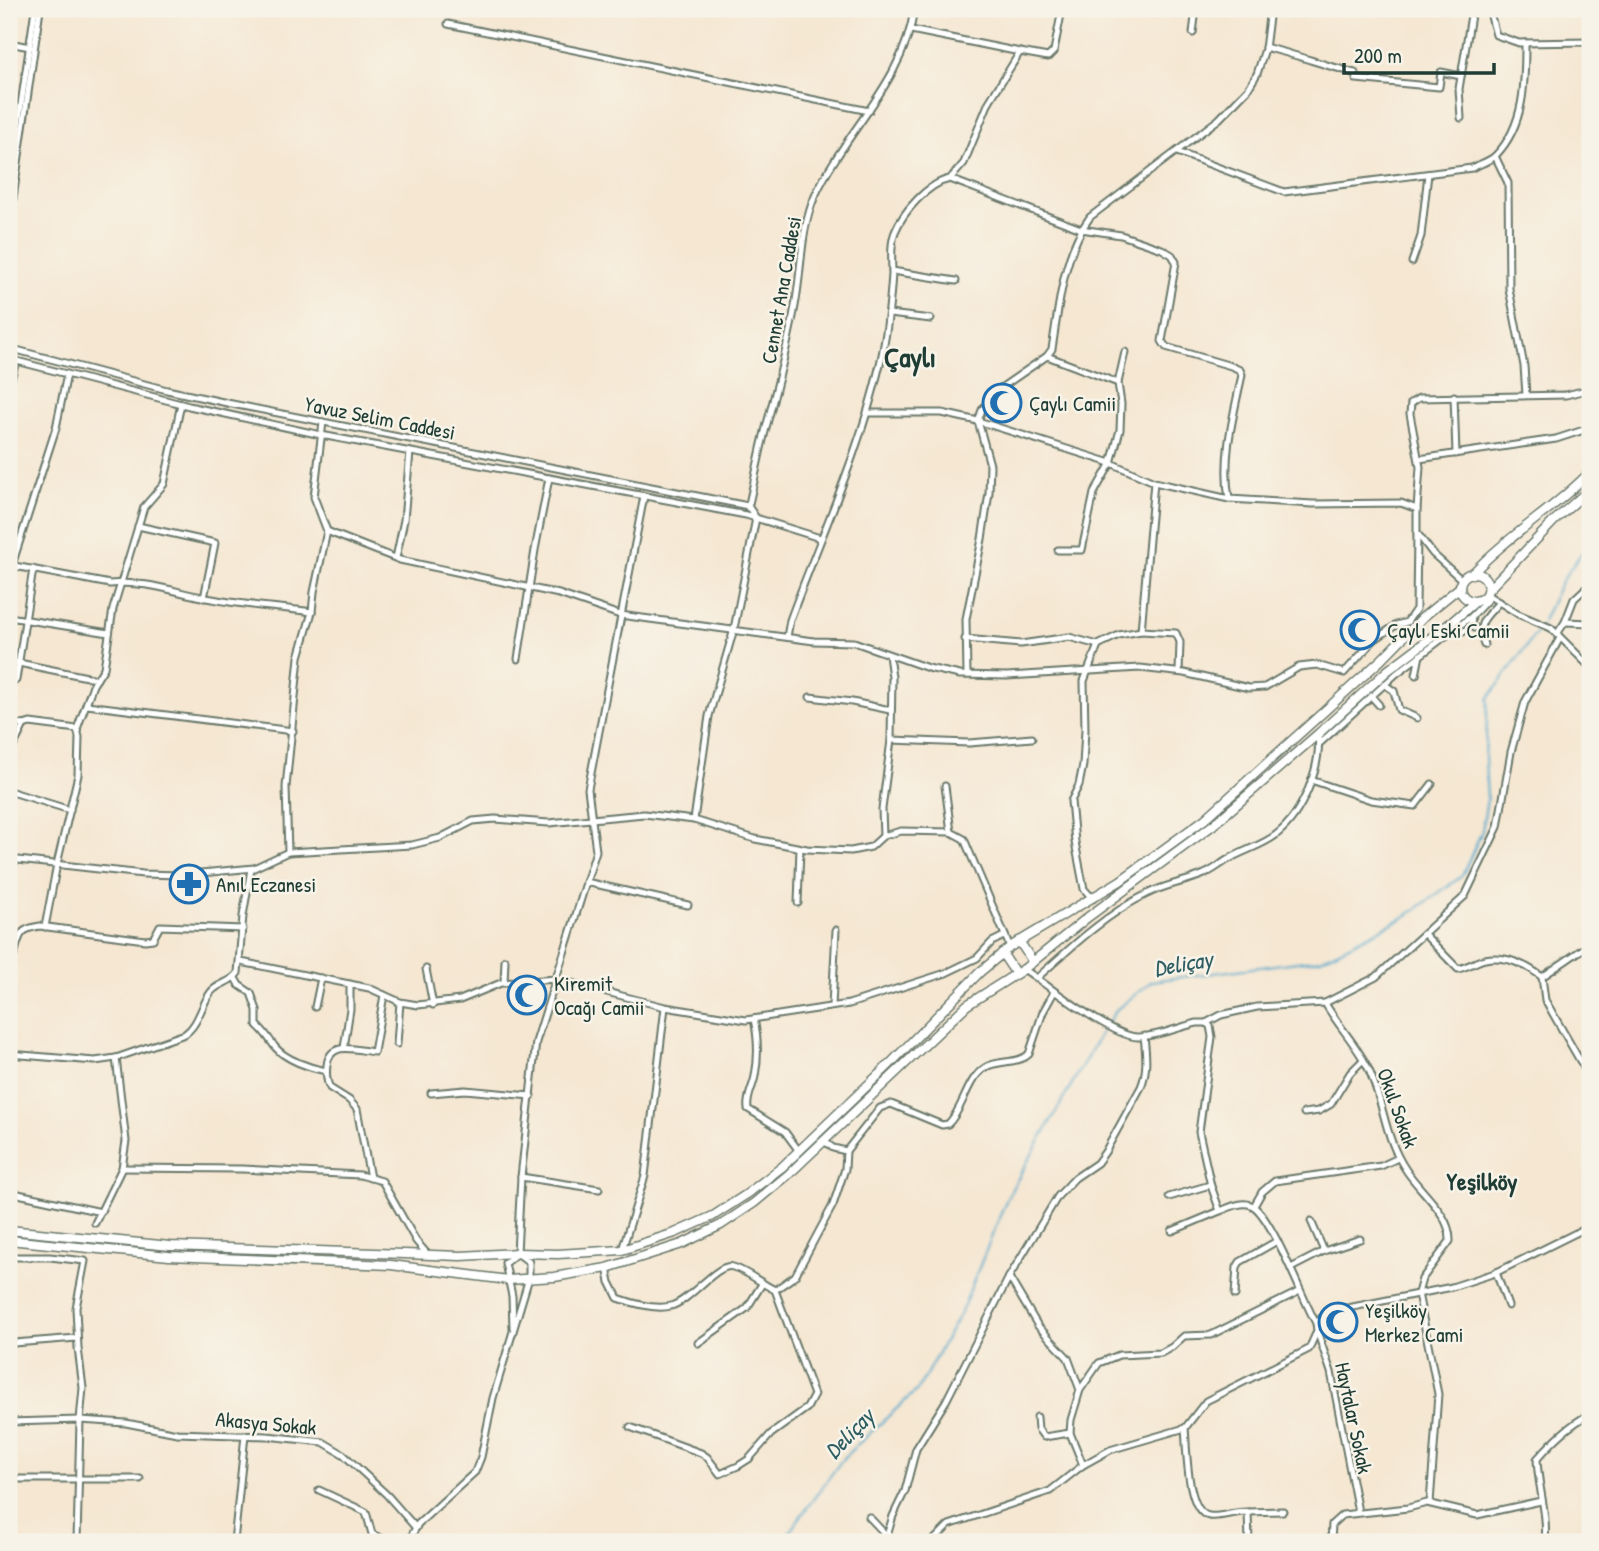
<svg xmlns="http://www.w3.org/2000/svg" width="1599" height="1551" font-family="'Patrick Hand',sans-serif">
	<rect width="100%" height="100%" fill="#f7f3e8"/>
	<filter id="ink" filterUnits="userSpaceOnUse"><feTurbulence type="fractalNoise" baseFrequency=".0143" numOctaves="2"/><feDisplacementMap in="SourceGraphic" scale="14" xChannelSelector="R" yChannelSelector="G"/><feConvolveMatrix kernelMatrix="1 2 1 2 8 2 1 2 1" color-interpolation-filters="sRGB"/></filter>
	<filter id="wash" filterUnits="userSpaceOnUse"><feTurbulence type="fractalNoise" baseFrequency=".00686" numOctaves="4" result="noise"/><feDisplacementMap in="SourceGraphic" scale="28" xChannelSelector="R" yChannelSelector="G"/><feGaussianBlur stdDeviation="1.57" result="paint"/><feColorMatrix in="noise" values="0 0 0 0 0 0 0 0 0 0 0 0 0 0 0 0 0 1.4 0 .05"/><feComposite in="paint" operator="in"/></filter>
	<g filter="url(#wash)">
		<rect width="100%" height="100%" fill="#f5e7d2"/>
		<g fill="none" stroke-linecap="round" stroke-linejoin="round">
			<g stroke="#4fa7cc" stroke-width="2">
				<path d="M1543 621 1561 582 1590 541"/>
				<path d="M1108 1022 1116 1010 1152 981 1321 959 1405 917 1462 876 1482 831 1487 799 1485 757 1488 699 1541 626"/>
				<path d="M782 1542 844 1457 918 1389 962 1310 1008 1196 1105 1026"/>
			</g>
		</g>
	</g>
	<g filter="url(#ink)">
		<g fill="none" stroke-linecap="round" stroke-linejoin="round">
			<defs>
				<g id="minor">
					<path d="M1117 9 1148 12 1162 9"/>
					<path d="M1235 9 1269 13"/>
					<path d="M1489 9 1496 35 1519 43 1590 42"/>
					<path d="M448 24 869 111"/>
					<path d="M1193 33 1196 9"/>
					<path d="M9 43 30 47"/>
					<path d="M1265 47C1296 55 1325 65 1355 73L1356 79 1439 87 1441 72 1461 76"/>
					<path d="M1020 52 1048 57 1054 51 1062 9"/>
					<path d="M1461 118 1459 89 1472 9"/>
					<path d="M1177 152 1284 192 1472 168C1479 164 1491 161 1496 155 1525 125 1525 82 1525 43"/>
					<path d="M1495 156 1508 183 1509 289 1524 366 1526 395"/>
					<path d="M950 179 1081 229 1121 235 1162 249 1172 255 1176 262 1162 341 1166 347 1231 366 1240 370 1242 375C1233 417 1222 457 1229 499"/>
					<path d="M9 186 35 9"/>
					<path d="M9 226 40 9"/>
					<path d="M1412 262 1421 236 1428 174"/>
					<path d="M892 271 956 281"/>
					<path d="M889 314 931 319"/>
					<path d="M9 348 167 390 232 404 748 506 756 518 734 629 709 716 694 820"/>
					<path d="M1047 356 1118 383 1121 404 1120 430 1111 463 1094 493 1082 550H1058"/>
					<path d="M9 359 189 406 321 435 746 515 820 538"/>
					<path d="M1118 383 1125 352"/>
					<path d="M9 387 16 361"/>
					<path d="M1454 396 1456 454"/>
					<path d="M869 413H942L978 421 1111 463 1154 482 1229 499 1313 504 1401 503 1417 509V533L1433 554 1462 580"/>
					<path d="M323 422 314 497 327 531 334 534 400 560 559 594 620 615 814 641 854 642 928 668 960 675 1007 676 1140 668 1184 673 1249 688 1265 687 1299 667 1317 665 1344 673 1374 640 1396 625 1407 622 1416 609 1417 533"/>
					<path d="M1419 459 1556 439 1590 428"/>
					<path d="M748 508C755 479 760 449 768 420 778 382 788 345 795 306 802 270 800 230 815 196 844 132 905 81 914 9"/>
					<path d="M1417 509 1420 467 1410 414 1411 403 1419 398 1566 395 1590 389"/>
					<path d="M138 526 215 543 204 598"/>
					<path d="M396 558 404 520 410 452"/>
					<path d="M9 565 110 584C142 580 172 591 202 597 238 605 276 607 312 612"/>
					<path d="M12 565 56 428 67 374"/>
					<path d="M1486 594 1518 614 1551 628 1590 667"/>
					<path d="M9 617 109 633"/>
					<path d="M1565 622 1590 623"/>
					<path d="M1471 626 1472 616 1490 597"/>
					<path d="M1141 631 1176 633 1180 642 1179 672"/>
					<path d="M1463 632 1471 626 1474 628"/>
					<path d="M1557 634 1565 622 1574 599 1590 584"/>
					<path d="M787 637 790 620C821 535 860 452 880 364 887 335 890 304 892 274 892 261 890 244 895 232 903 212 928 183 950 179L964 163 989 102 1020 52 911 30"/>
					<path d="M965 639 1021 644 1069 637 1098 645"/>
					<path d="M1484 645C1476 621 1485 619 1499 602"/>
					<path d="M518 659 535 550 549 478"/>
					<path d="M9 661 97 679"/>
					<path d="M967 675 966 619 982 539 989 493 990 465 978 421 982 410 995 392 1047 356 1052 349C1059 305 1063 254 1090 217L1219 119 1248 89 1257 74 1265 49 1270 9"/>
					<path d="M1416 675 1420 655"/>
					<path d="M16 680 33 569"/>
					<path d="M1384 684 1394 691 1399 710 1417 718"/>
					<path d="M1371 696 1379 705"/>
					<path d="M810 697 852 702 890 710"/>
					<path d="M87 705 293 731"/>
					<path d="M9 722 24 725 30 723 77 729"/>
					<path d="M891 740 969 743 1032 738"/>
					<path d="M1319 744 1396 674 1472 616"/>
					<path d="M9 755 24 725"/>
					<path d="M1311 780 1371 800 1415 806 1432 784"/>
					<path d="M945 786 951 832"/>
					<path d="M9 791 70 810"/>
					<path d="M883 836 882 809 891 740 892 677 889 655"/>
					<path d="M288 852 286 787 299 657 312 612 314 592 327 531"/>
					<path d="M9 859 143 874 180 875 254 868 288 852 412 845 440 838 473 821 495 819 549 823 644 814 694 820 755 839 807 849 851 851 871 847 883 836 901 831 951 832 964 839 1010 947"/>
					<path d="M586 882 688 905"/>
					<path d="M1093 899 1084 889 1075 842 1071 801 1079 785 1083 765 1085 730 1084 681 1098 645 1119 635 1141 631 1154 482"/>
					<path d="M798 903 800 848"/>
					<path d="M45 927 57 864 78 775 79 737 77 729 93 685 104 668 113 609 144 507 164 484 181 404"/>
					<path d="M1424 934 1458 969C1468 967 1476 961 1485 959 1505 955 1527 965 1542 977L1545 1000 1590 1078"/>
					<path d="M9 959 14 955C20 936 18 929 40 926L145 940 153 939 160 926 243 929"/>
					<path d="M241 962 369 988 400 1002 418 1005 460 1000 501 983 556 979 665 1007 746 1020 849 1004 946 973 977 958 992 942 1004 936"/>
					<path d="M426 969 433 1005"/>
					<path d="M1024 969C1045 984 1116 1039 1139 1037 1159 1036 1179 1027 1197 1023H1206L1210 1026 1212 1037 1199 1132 1211 1186 1220 1211C1229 1208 1241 1201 1251 1205 1271 1213 1303 1301 1316 1323"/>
					<path d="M1542 977 1590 944"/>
					<path d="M235 978 239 985 251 993 257 1010V1025C265 1032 269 1039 275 1047 286 1060 310 1068 326 1071"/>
					<path d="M1037 978C1070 948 1106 914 1147 894 1164 885 1185 882 1202 875 1213 871 1220 864 1229 859 1244 850 1264 845 1277 834 1302 814 1322 767 1318 734"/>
					<path d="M504 983 505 960"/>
					<path d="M1325 1003C1338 1026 1358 1046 1369 1070 1385 1106 1384 1137 1406 1170 1420 1192 1451 1214 1450 1241L1422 1279 1418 1293 1438 1394 1430 1503"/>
					<path d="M832 1006 836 930"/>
					<path d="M315 1007 321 978"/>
					<path d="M754 1019C758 1038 759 1056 755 1076 753 1088 746 1097 748 1109L785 1132 799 1151"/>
					<path d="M1206 1023 1221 1015 1257 1007 1325 1003 1376 977 1465 896 1498 827 1511 752 1525 702 1560 638"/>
					<path d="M397 1044 400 1002"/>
					<path d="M344 1048 350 1009V984"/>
					<path d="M9 1054 95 1061 116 1058 185 1034C199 1024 201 1005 211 992 218 983 231 983 238 973L243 916 251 869"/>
					<path d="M431 1093 465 1090 531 1096"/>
					<path d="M1304 1113 1319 1111 1331 1104 1350 1073 1363 1060"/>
					<path d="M846 1151 880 1108 891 1104 942 1125 948 1124C964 1109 966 1079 986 1067 998 1060 1019 1064 1029 1054L1043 1012 1054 992"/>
					<path d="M122 1168 242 1169 360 1175 382 1181 416 1241 428 1255"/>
					<path d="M521 1177 599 1189"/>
					<path d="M370 1178 357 1109 349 1100 330 1088C326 1081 326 1073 327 1065 330 1040 356 1050 374 1052L384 995"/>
					<path d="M9 1192 101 1212"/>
					<path d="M1169 1197 1210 1185"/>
					<path d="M1254 1206 1262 1192 1275 1181 1381 1166 1398 1158"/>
					<path d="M1311 1221 1324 1251"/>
					<path d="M95 1223 122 1168 126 1141 116 1058"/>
					<path d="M1172 1231 1220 1211"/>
					<path d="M622 1250 645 1176 665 1007"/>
					<path d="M9 1257H50L85 1261 76 1308 78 1348 83 1388 80 1420 77 1542"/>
					<path d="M607 1268 610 1282 618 1298C632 1303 655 1310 671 1306 691 1301 717 1262 733 1267 747 1271 762 1284 775 1290L814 1395 807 1408 771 1434 749 1459 738 1466 720 1474 707 1457 701 1453 630 1427"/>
					<path d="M1291 1268 1324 1251 1360 1239"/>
					<path d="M1496 1272 1508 1306"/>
					<path d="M1009 1277 1038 1326 1068 1358 1080 1390"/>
					<path d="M775 1290 795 1276 833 1205 845 1169 846 1151 833 1148 824 1141"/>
					<path d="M1235 1295 1237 1267 1240 1262 1277 1241"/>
					<path d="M513 1328 512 1296 505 1263 517 1253 521 1177 536 1042 596 851 588 789 644 496"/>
					<path d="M1317 1331 1331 1372 1358 1512"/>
					<path d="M14 1343 77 1338"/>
					<path d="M698 1343 747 1308 762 1284"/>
					<path d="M1037 1417 1038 1429 1044 1437 1070 1433"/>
					<path d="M9 1422 80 1420 126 1423 177 1433 267 1436 323 1442 343 1454 387 1495 416 1528"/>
					<path d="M1185 1428C1187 1447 1186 1512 1209 1516 1221 1518 1235 1511 1248 1512L1249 1542"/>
					<path d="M1083 1465 1070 1433 1071 1420 1080 1390 1099 1363 1119 1355 1161 1353 1172 1347 1184 1336 1211 1335 1300 1291"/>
					<path d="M9 1479H140"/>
					<path d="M319 1490 366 1512 372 1534 390 1542"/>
					<path d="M1248 1512 1283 1511"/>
					<path d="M869 1517 887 1536"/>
					<path d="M234 1542 245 1435"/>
					<path d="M408 1542 418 1524 475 1472 481 1457 493 1398 529 1278V1262L517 1253"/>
					<path d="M888 1542 887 1536 893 1516 905 1491 916 1449 946 1401 1009 1277 1058 1196 1075 1178 1097 1163 1105 1152 1141 1087C1148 1070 1146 1054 1144 1036"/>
					<path d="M932 1542 949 1525 1050 1491 1083 1465 1110 1450 1185 1428 1206 1401 1309 1349 1317 1331 1316 1323 1328 1312 1452 1287 1495 1273 1590 1226"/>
					<path d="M1331 1542 1332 1524 1342 1515 1408 1508 1427 1503 1477 1515 1541 1501"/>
					<path d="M1545 1542C1548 1514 1538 1488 1537 1459 1553 1441 1569 1425 1590 1414"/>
				</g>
				<g id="highway">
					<circle cx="1474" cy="587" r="14"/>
					<path d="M1472 574C1508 535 1554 510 1590 472"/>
					<path d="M1487 591 1555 520 1590 489"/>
					<path d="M1019 941 1033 962"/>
					<path d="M1002 953 1016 974"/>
					<path d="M9 1230 170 1246 461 1256 517 1253 558 1254 622 1250 675 1233 713 1216 747 1194 782 1167 890 1064 980 972 1010 947 1120 881 1205 819 1381 660 1423 617 1460 587"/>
					<path d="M9 1240 169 1256 391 1265 508 1280 554 1277 607 1268 682 1244 721 1225 754 1203 789 1174 967 1005 1024 969 1088 917 1213 825 1318 734 1387 671 1453 621 1476 601"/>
				</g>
			</defs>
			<use href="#minor" stroke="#6a786b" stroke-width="9"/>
			<use href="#highway" stroke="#6a786b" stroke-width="11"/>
			<use href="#minor" stroke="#fff" stroke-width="5"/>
			<use href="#highway" stroke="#fff" stroke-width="8"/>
		</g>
	</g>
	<defs>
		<symbol id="mosque-ring" viewBox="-11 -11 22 22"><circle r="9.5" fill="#f7f3e8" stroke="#1f6fb2" stroke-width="1.5"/><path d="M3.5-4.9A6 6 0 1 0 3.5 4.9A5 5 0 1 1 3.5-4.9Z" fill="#1f6fb2"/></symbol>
		<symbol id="pharmacy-ring" viewBox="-11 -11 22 22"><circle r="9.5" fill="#f7f3e8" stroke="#1f6fb2" stroke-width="1.5"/><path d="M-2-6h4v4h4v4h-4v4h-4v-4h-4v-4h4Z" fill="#1f6fb2"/></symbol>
	</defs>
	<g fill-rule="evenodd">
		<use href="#mosque-ring" x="980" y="381" width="44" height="44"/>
		<use href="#mosque-ring" x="1338" y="608" width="44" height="44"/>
		<use href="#pharmacy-ring" x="167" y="862" width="44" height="44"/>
		<use href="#mosque-ring" x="505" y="973" width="44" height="44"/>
		<use href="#mosque-ring" x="1316" y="1300" width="44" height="44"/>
	</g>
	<g text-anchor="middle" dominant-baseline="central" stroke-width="5" stroke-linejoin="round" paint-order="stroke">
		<g font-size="21" fill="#1f3d34" stroke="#f7f3e8">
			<text transform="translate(781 290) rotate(-80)">Cennet Ana Caddesi</text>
			<text transform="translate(380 418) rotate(11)">Yavuz Selim Caddesi</text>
			<text transform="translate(1398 1108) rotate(70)">Okul Sokak</text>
			<text transform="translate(1354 1418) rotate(78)">Haytalar Sokak</text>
			<text transform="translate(266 1423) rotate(5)">Akasya Sokak</text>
		</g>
		<g font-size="21" fill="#1f3d34" stroke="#f7f3e8" text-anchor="start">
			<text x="1029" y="403">Çaylı Camii</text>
			<text x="1387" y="630">Çaylı Eski Camii</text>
			<text x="216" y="884">Anıl Eczanesi</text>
			<text x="554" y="983">Kiremit<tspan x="554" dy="24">Ocağı Camii</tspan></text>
			<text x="1365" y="1310">Yeşilköy<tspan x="1365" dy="24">Merkez Cami</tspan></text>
		</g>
		<g font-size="23" font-style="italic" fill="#2d5d62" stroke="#f7f3e8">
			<text transform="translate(1183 963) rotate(-10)">Deliçay</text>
			<text transform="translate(849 1433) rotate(-46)">Deliçay</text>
		</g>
		<g font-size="24" font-weight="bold" fill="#1f3d34" stroke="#f7f3e8">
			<text x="1482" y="1181">Yeşilköy</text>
		</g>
		<g font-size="28" font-weight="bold" fill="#1f3d34" stroke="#f7f3e8">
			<text x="910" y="357">Çaylı</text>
		</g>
	</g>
	<rect width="1599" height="1551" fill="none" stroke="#f7f3e8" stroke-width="35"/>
	<path d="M1344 63v10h150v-10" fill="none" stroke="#1f3d34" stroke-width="3.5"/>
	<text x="1354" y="63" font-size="21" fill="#1f3d34" stroke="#f7f3e8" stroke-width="5" paint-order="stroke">200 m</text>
</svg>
